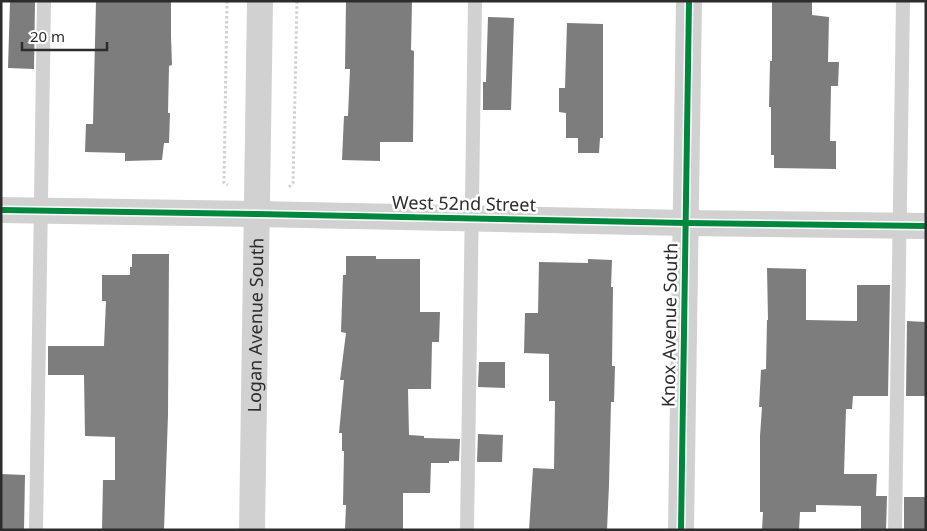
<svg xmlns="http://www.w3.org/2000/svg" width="927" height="531" font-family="'Noto Sans',sans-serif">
	<rect width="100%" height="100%" fill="#fff"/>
	<g fill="#7d7d7d">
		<path d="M10 1H35L34 69 8 68Z"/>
		<path d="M96 1H171V37L172 65 169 66 168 113H170L169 143H164L162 160 125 161V153L85 152 86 124H93Z"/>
		<path d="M346 1H412L411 50 414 51 413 142H380V161L342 160 344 116H348L350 69H345Z"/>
		<path d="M772 1H812V15L829 17 828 62H839L838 86H831L830 141H836V169L774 168V155H771V107H769L770 61H772Z"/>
		<path d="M488 17 514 18 511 110H483V82H486Z"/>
		<path d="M567 23 603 24V138H600L599 153H578V138H566V113L559 112V88H565Z"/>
		<path d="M132 254H169L168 415 164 530H102L103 480H115V437L85 436 84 375H48V346H104L106 301H102V275H130V267H132Z"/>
		<path d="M346 256H376V259H420V312H440L439 342H432L431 389H408L409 435 424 436V438L460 439 459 461H449V463H431L430 493H403V530H345L346 505H343L344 451H342V433H339L344 380H340L346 333 341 332 343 275H346Z"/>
		<path d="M588 259 612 260 611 287H613L612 366H615L614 402H611L609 485 607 530H529L533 468 554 469 555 401H549V354L524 353 525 313H538L539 262 588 263Z"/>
		<path d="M767 268 806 269V320L857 321V285H890L888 396H853L852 409H846L844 474H877L876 496H887L886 530H861V506L816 505V512H800L799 530H762L763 512H760V436L762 407H759L761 370 766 369 767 320H768Z"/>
		<path d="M907 321 926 322V396H906Z"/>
		<path d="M479 362H505V388L478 387Z"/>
		<path d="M478 434 503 435 502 462H477Z"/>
		<path d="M1 474 25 475 24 530H1Z"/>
		<rect x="904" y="497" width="22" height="33"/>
	</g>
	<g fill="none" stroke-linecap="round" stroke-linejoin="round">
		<g stroke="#d1d1d1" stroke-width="3" stroke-dasharray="2.5 2.5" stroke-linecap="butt">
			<path d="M227 1 224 183 228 185"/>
			<path d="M289 187 293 183 297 1"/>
		</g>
		<g stroke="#d1d1d1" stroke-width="14">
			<path d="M36 530 44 1"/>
			<path d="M467 530 475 1"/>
			<path d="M895 530 903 1"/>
		</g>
		<g stroke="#d1d1d1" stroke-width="26">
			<path d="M1 210 257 214 686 223 926 226"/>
			<path id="s1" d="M252 530 260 1"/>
			<path d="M681 530 689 1"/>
		</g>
		<defs>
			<g id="cycleway">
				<path d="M1 210 257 214 686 223 926 226"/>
				<path d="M681 530 689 1"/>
			</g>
		</defs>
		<use href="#cycleway" stroke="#fff" stroke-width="9"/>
		<use href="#cycleway" stroke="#00873e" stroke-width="6"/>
	</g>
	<g text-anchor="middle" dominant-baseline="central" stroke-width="5" stroke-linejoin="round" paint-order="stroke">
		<g font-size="18" fill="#2c2c2c" stroke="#fff">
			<text transform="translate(464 203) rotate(1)">West 52nd Street</text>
			<text stroke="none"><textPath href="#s1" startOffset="205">Logan Avenue South</textPath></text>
			<text transform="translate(669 325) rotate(-89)">Knox Avenue South</text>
		</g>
	</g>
	<rect width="927" height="531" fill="none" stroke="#2c2c2c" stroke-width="5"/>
	<path d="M22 42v8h85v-8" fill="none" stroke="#2c2c2c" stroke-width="2.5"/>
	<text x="30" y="42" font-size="15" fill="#2c2c2c" stroke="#ffffff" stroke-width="4" paint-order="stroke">20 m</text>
</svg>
